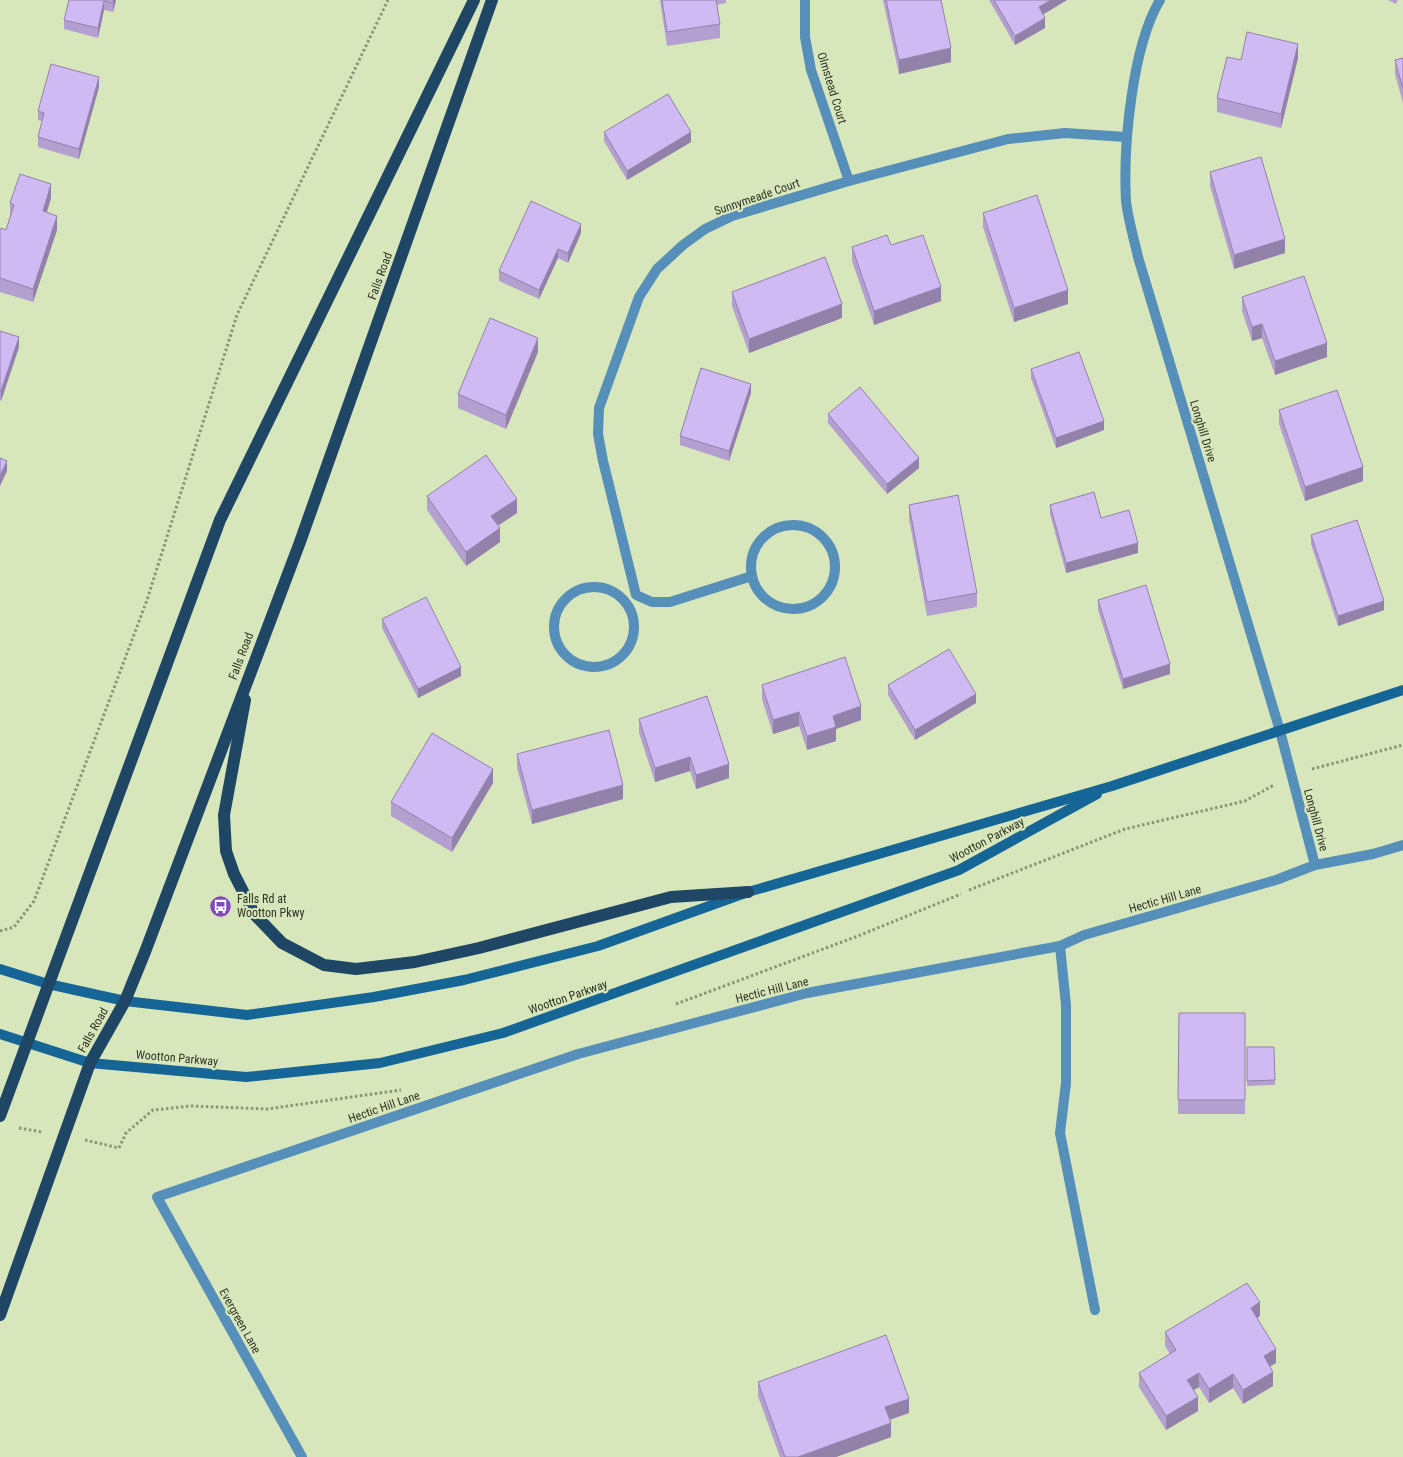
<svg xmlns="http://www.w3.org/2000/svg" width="1403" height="1457" font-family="'Roboto Condensed',sans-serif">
	<rect width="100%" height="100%" fill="#d8e6bb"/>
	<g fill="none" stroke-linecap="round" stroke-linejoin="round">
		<g stroke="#8b9577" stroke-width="3" stroke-dasharray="2.5 2.5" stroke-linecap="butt">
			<path d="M1312 769 1403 745"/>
			<path d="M969 890 1125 829 1245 801 1274 785"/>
			<path d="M0 931 14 927 34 901 147 600 237 315 388 0"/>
			<path d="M676 1004 858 936 961 894"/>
			<path d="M19 1128 42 1132"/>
			<path d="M85 1140 119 1148 126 1133 153 1110 191 1106 267 1109 401 1090"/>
		</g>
		<path stroke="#558fba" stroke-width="10" d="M1060 946 1066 1005V1083L1060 1133 1095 1310"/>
		<g stroke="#558fba" stroke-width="10">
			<path d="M805 0V37L811 70 849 181"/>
			<path d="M1160 0C1132 47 1123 146 1126 201 1128 219 1134 239 1138 257L1280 731 1315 865"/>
			<circle cx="793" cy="567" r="42"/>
			<path d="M752 576 670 602H652L636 595 603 461 598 434 599 408 639 297 657 269 683 245 705 229 732 216 849 181 1008 139 1065 133 1126 137"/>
			<circle cx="594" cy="627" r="40"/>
			<path d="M302 1457 157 1197 578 1054 807 993 1060 946 1084 935 1276 880 1315 865 1373 854 1403 845"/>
		</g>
		<g stroke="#156697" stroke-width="10">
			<path d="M0 969 48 984 125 1001 247 1015 374 997 464 980 598 946 748 892 1112 786 1403 690"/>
			<path d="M0 1034 90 1063 246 1077 380 1063 503 1033 959 870 1097 794"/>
		</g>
		<g stroke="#1f4765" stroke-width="12">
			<path d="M245 700 224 815 226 851 234 874 255 915 282 943 324 965 356 969 415 962 479 948 671 897 748 892"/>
			<path d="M0 1116 220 520 474 0"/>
			<path d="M0 1315 90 1063 125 1001 145 952 300 542 492 0"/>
		</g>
	</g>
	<g fill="#b3a0d1">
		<path d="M69 0H116L113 12 104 10 98 38 64 29V20Z"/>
		<path d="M660 0H726V3L717 5 720 24V38L667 46Z"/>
		<path d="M883 0H941L951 62 899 74Z"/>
		<path d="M989 0H1067L1043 14 1045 28 1015 45Z"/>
		<path d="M1388 0H1398L1396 4Z"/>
		<path d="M1298 58 1281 128 1217 112V98L1241 60Z"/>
		<path d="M1403 58V103L1395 74V60Z"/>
		<path d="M99 87 79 159 38 147V137L42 121 38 120V111Z"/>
		<path d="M604 132 691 142 627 180 604 141Z"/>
		<path d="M1210 172 1285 253 1234 269 1210 186Z"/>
		<path d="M51 198 47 212 57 230 33 302 0 292V230H6L10 217V203Z"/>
		<path d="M983 213 1068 304 1014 322 983 227Z"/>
		<path d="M581 233 568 263 558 258 539 299 499 281V271Z"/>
		<path d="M891 245 941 301 874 325 852 261V247Z"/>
		<path d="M732 292 842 318 749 353 732 306Z"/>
		<path d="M1242 297 1327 357 1275 375 1262 338 1252 341 1242 311Z"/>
		<path d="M0 331 19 347 1 401 0 400Z"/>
		<path d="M538 352 506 429 458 408V394Z"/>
		<path d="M1031 369 1104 430 1056 448 1031 378Z"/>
		<path d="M751 393 729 461 680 445V436Z"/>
		<path d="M1279 410 1363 481 1305 501 1279 424Z"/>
		<path d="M828 414 919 468 887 494 828 423Z"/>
		<path d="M427 496 517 513 498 526 500 542 466 566 427 510Z"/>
		<path d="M909 505 977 593V607L927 616 909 519Z"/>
		<path d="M1050 505 1101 518 1138 553 1066 573 1050 514Z"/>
		<path d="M1311 535 1384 610 1338 626 1311 544Z"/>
		<path d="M1098 600 1170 674 1123 689 1098 610Z"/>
		<path d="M382 619 461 676 418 698 382 628Z"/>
		<path d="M762 685 861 720 836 729V741L807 750 799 726 773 734 762 699Z"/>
		<path d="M888 685 976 703 915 740 888 695Z"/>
		<path d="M639 719 729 778 696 789 690 771 655 782 639 733Z"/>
		<path d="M517 754 623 799 532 824 517 768Z"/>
		<path d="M493 783 452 852 391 816V802Z"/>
		<path d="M1179 1013H1245V1114H1178Z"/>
		<path d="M1247 1047H1274L1275 1085 1247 1086Z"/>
		<path d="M1260 1316 1257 1318 1276 1363 1270 1366 1273 1386 1243 1404 1233 1388 1209 1403 1199 1387 1194 1390 1198 1411 1166 1430 1139 1387V1373L1170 1354 1165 1346V1332Z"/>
		<path d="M758 1382 909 1413 890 1420 891 1437 836 1457H780L758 1396Z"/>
	</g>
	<g fill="#9282aa">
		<path d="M113 0H116L113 12Z"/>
		<path d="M1051 0H1067L1039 17V7Z"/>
		<path d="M104 1V10L98 38V28Z"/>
		<path d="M1045 18V28L1015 45V36Z"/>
		<path d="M1298 44V58L1281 128V114Z"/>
		<path d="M951 48V62L899 74V60Z"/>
		<path d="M99 77V87L79 159V149Z"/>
		<path d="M691 132V142L627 180V171Z"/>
		<path d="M51 184V198L43 224V211Z"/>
		<path d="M57 216V230L33 302V289Z"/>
		<path d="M581 224V233L568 263V253Z"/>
		<path d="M1285 239V253L1234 269V255Z"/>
		<path d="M558 249V258L539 299V290Z"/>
		<path d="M941 287V301L874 325V311Z"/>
		<path d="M1068 290V304L1014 322V308Z"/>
		<path d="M842 304V318L749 353V339Z"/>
		<path d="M1262 324V338L1252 341V327Z"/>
		<path d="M19 337V347L1 401V391Z"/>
		<path d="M538 338V352L506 429V415Z"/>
		<path d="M1327 343V357L1275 375V361Z"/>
		<path d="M751 384V393L729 461V451Z"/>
		<path d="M1104 421V430L1056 448V438Z"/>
		<path d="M919 458V468L887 494V484Z"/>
		<path d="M7 461V471L0 486V476Z"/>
		<path d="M1363 467V481L1305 501V487Z"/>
		<path d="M517 499V513L491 530V516Z"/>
		<path d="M500 528V542L466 566V552Z"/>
		<path d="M1138 543V553L1066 573V563Z"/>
		<path d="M1384 601V610L1338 626V616Z"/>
		<path d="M1170 664V674L1123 689V679Z"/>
		<path d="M461 667V676L418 698V689Z"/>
		<path d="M976 694V703L915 740V730Z"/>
		<path d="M861 706V720L836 729V741L807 750V736L833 716Z"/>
		<path d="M799 712V726L773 734V720Z"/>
		<path d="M690 757V771L655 782V768Z"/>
		<path d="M729 764V778L696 789V775Z"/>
		<path d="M493 769V783L452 852V838Z"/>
		<path d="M623 785V799L532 824V810Z"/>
		<path d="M1260 1302V1316L1251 1322V1308Z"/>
		<path d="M1276 1349V1363L1264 1370V1356Z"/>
		<path d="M1273 1372V1386L1243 1404V1390Z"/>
		<path d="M1199 1373V1387L1187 1394V1380Z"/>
		<path d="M1233 1374V1388L1209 1403V1389Z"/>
		<path d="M1198 1397V1411L1166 1430V1416Z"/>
		<path d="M909 1399V1413L885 1421V1407Z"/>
		<path d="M891 1423V1437L836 1457H798Z"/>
	</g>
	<g fill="#d0baf3" stroke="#9282aa">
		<path d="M69 0H113V3L104 1 98 28 64 20Z"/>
		<path d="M662 0H716L720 24 667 32Z"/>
		<path d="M886 0H941L951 48 899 60Z"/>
		<path d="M994 0H1051L1039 7 1045 18 1015 36Z"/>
		<path d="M1247 32 1298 44 1281 114 1217 98 1227 57 1241 60Z"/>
		<path d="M1403 58V89L1395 60Z"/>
		<path d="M51 64 99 77 79 149 38 137 44 113 38 111Z"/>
		<path d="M668 94 691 132 627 171 604 132Z"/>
		<path d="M1261 157 1285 239 1234 255 1210 172Z"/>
		<path d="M20 174 51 184 43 211 57 216 33 289 0 278V230L1 228 6 230 14 205 10 203Z"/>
		<path d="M1037 195 1068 290 1014 308 983 213Z"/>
		<path d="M531 201 581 224 568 253 558 249 539 290 499 271Z"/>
		<path d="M887 235 891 245 923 235 941 287 874 311 852 247Z"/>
		<path d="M825 257 842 304 749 339 732 292Z"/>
		<path d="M1304 276 1327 343 1275 361 1262 324 1252 327 1242 297Z"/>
		<path d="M490 318 538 338 506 415 458 394Z"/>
		<path d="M0 331 19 337 1 391H0Z"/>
		<path d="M1079 352 1104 421 1056 438 1031 369Z"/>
		<path d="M701 368 751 384 729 451 680 436Z"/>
		<path d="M860 387 919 458 887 484 828 414Z"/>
		<path d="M1337 390 1363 467 1305 487 1279 410Z"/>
		<path d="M486 455 517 499 491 516 500 528 466 552 427 496Z"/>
		<path d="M0 458 7 461 0 476Z"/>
		<path d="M1094 492 1101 518 1129 510 1138 543 1066 563 1050 505Z"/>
		<path d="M958 495 977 593 927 602 909 505Z"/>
		<path d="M1357 520 1384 601 1338 616 1311 535Z"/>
		<path d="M1146 585 1170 664 1123 679 1098 600Z"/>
		<path d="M426 597 461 667 418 689 382 619Z"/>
		<path d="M949 649 976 694 915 730 888 685Z"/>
		<path d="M845 657 861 706 833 716 836 727 807 736 799 712 773 720 762 685Z"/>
		<path d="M707 696 729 764 696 775 690 757 655 768 639 719Z"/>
		<path d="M609 730 623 785 532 810 517 754Z"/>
		<path d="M432 733 493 769 452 838 391 802Z"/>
		<path d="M1179 1013H1245V1100H1178Z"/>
		<path d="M1247 1047H1274L1275 1080 1247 1081Z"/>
		<path d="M1247 1283 1260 1302 1251 1308 1276 1349 1264 1356 1273 1372 1243 1390 1233 1374 1209 1389 1199 1373 1187 1380 1198 1397 1166 1416 1139 1373 1176 1350 1165 1332Z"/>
		<path d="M886 1335 909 1399 885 1407 891 1423 798 1457H785L758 1382Z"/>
	</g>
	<defs>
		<symbol id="bus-disc" viewBox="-11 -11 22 22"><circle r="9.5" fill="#8149c0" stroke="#d8e6bb"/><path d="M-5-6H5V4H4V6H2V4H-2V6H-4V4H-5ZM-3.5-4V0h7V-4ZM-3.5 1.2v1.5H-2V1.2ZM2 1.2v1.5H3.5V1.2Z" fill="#fff"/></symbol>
	</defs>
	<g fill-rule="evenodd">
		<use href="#bus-disc" x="208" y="894" width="25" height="25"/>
	</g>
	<g text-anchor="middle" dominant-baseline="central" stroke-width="4.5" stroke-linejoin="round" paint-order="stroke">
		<g font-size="12" fill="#2f3424" stroke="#d8e6bb">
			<text transform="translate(832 88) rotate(73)">Olmstead Court</text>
			<text transform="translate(757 197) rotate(-19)">Sunnymeade Court</text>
			<text transform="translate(380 276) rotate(-70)">Falls Road</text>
			<text transform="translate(1203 431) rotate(73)">Longhill Drive</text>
			<text transform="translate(241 656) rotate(-69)">Falls Road</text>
			<text transform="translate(1316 820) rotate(75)">Longhill Drive</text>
			<text transform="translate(987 840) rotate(-28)">Wootton Parkway</text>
			<text transform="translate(1165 899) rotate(-16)">Hectic Hill Lane</text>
			<text transform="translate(772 990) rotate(-14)">Hectic Hill Lane</text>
			<text transform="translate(568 997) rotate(-19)">Wootton Parkway</text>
			<text transform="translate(93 1030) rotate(-61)">Falls Road</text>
			<text transform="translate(177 1058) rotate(5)">Wootton Parkway</text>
			<text transform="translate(384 1107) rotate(-19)">Hectic Hill Lane</text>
			<text transform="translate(240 1321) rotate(61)">Evergreen Lane</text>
		</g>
		<g font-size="12" fill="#2f3424" stroke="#d8e6bb" text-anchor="start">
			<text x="237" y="899">Falls Rd at<tspan x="237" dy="14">Wootton Pkwy</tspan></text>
		</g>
	</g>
</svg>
